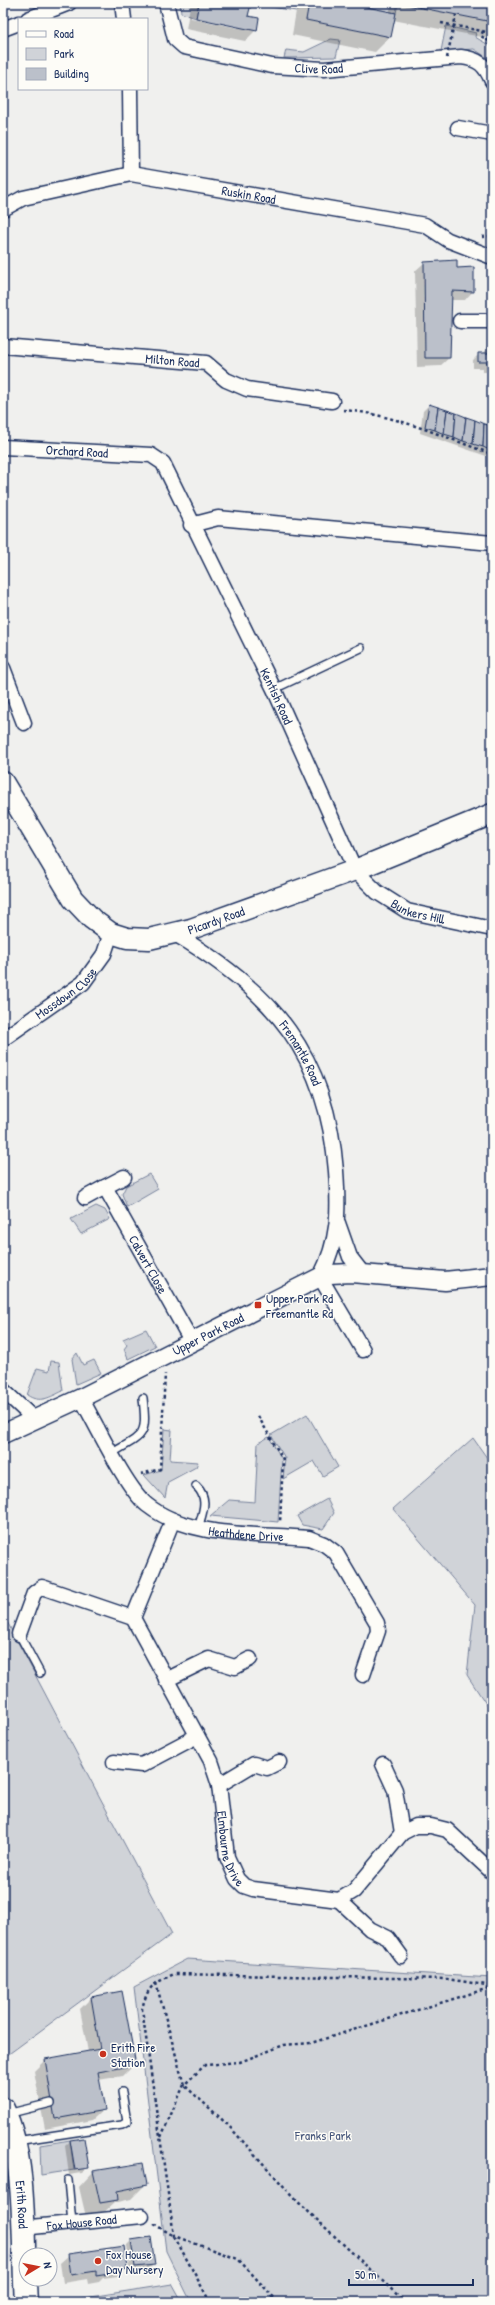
<svg xmlns="http://www.w3.org/2000/svg" width="495" height="2305" font-family="'Patrick Hand',sans-serif">
	<rect width="100%" height="100%" fill="#f0f0ee"/>
	<filter id="ink" filterUnits="userSpaceOnUse"><feTurbulence type="fractalNoise" baseFrequency=".025" numOctaves="2"/><feDisplacementMap in="SourceGraphic" scale="8" xChannelSelector="R" yChannelSelector="G"/><feConvolveMatrix kernelMatrix="1 2 1 2 8 2 1 2 1" color-interpolation-filters="sRGB"/></filter>
	<g filter="url(#ink)">
		<g fill="#d0d3d8" stroke="#76819b">
			<path d="M180 3H199L196 18 181 13Z"/>
			<path d="M245 3H302L301 8 296 11Z"/>
			<path d="M347 3H398L396 13Z"/>
			<path d="M446 26 476 33 475 37 492 47V61L474 49 441 51Z"/>
			<path d="M331 39 340 40 336 57 284 58 286 50 304 52Z"/>
			<path d="M149 1174 158 1189 127 1207 122 1194 126 1186Z"/>
			<path d="M96 1206 105 1210 110 1219 81 1234 71 1219Z"/>
			<path d="M146 1329 155 1346 128 1359 124 1349 127 1345 123 1339Z"/>
			<path d="M77 1353 83 1365 94 1360 101 1373 76 1384 72 1359Z"/>
			<path d="M51 1361 59 1362 63 1391C50 1397 40 1404 27 1395L37 1368 49 1371Z"/>
			<path d="M307 1414 338 1467 323 1476 314 1461 283 1479 285 1458 271 1435Z"/>
			<path d="M164 1429 172 1430 170 1460 198 1462 196 1467 168 1482 165 1498 144 1475 161 1470Z"/>
			<path d="M269 1437 282 1459 278 1522 210 1516 229 1500 255 1502 258 1443Z"/>
			<path d="M473 1438 492 1465V1713L467 1675 475 1605 393 1509Z"/>
			<path d="M327 1499 334 1513 323 1529 302 1525 297 1516Z"/>
			<path d="M3 1614 172 1934 6 2056 3 2051Z"/>
			<path d="M187 1959 492 1978V2302H191L166 2251 134 1987Z"/>
			<path d="M70 2140 74 2170 41 2175 40 2145Z"/>
			<path d="M172 2284 182 2302H58Z"/>
		</g>
		<g fill="#0003" fill-rule="evenodd">
			<path d="M193 3H240L250 5 247 16 256 30 245 41 186 29 190 6ZM191 16 238 26V28L191 18Z"/>
			<path d="M305 3H342L389 13 392 3H492V39L393 20 390 37 375 52 292 35 296 11Z"/>
			<path d="M424 263 457 269 473 291 465 300H451L449 358 440 366 417 367 415 271Z"/>
			<path d="M489 347H492V372H483V368H473V360L479 354H483Z"/>
			<path d="M429 405 492 428V458L420 433 423 411Z"/>
			<path d="M91 1998 134 2065 123 2076 98 2080 104 2109 92 2120 45 2129 34 2071 45 2060 88 2052 80 2009Z"/>
			<path d="M70 2141 88 2167 82 2173 69 2175 65 2146Z"/>
			<path d="M142 2164 146 2184 131 2199 114 2203 102 2214 86 2217 79 2187 93 2172Z"/>
			<path d="M132 2240 154 2264 148 2270 130 2273 126 2246Z"/>
			<path d="M69 2255 126 2268 118 2276 103 2278 99 2282 88 2284 87 2279 63 2283 60 2263Z"/>
		</g>
		<g fill="#bbc0ca" stroke="#1b2f5e">
			<path d="M199 3 251 4 248 16 259 18 257 31 196 18Z"/>
			<path d="M309 3H347L396 13 391 37 306 20Z"/>
			<path d="M403 3H492V22L402 4Z"/>
			<path d="M457 260V268L474 267V292L452 291 450 358H425L424 262Z"/>
			<path d="M488 346H492V367H489L488 362H478V353H489Z"/>
			<path d="M429 404 438 407 435 430 425 427Z"/>
			<path d="M438 407 447 410 444 434 435 430Z"/>
			<path d="M447 410 456 413 454 437 444 434Z"/>
			<path d="M456 413 466 417 463 441 454 437Z"/>
			<path d="M466 417 475 420 473 444 463 441Z"/>
			<path d="M475 420 484 424 483 447 473 444Z"/>
			<path d="M484 424 492 426V451L483 447Z"/>
			<path d="M122 1991 136 2065 98 2072 105 2110 55 2119 45 2059 100 2049 91 1997Z"/>
			<path d="M84 2138 89 2168 75 2170 70 2140Z"/>
			<path d="M143 2163 147 2185 117 2191 118 2200 100 2203 93 2171Z"/>
			<path d="M151 2237 155 2265 135 2267 131 2240Z"/>
			<path d="M124 2246 127 2268 108 2271 109 2274 96 2276V2271L71 2275 68 2254Z"/>
		</g>
		<g fill="none" stroke-linecap="round" stroke-linejoin="round">
			<defs>
				<g id="service">
					<path d="M274 689 361 648"/>
					<path d="M112 1453C145 1434 147 1436 143 1398"/>
					<path d="M196 1486C210 1499 202 1513 198 1529"/>
					<path d="M19 1634 40 1673"/>
					<path d="M7 2114 51 2103"/>
					<path d="M16 2141 122 2125 127 2122 122 2092"/>
					<path d="M68 2180 72 2223"/>
				</g>
				<g id="minor">
					<path d="M122 3 124 19"/>
					<path id="s1" d="M166 3 175 39 184 47 272 66 324 69 461 57C479 59 485 65 492 81"/>
					<path d="M28 19 69 3"/>
					<path d="M3 29 19 23"/>
					<path d="M130 89 131 174"/>
					<path d="M458 128 492 134"/>
					<path id="s2" d="M3 209 23 198 131 174 425 225 448 240 492 257"/>
					<path d="M460 321H492"/>
					<path id="s3" d="M3 346 206 363 226 380 247 389 332 401"/>
					<path id="s4" d="M3 447 151 455 163 463 274 689 355 870 377 892 407 911 492 929"/>
					<path d="M191 525 218 518 492 543"/>
					<path d="M3 668 24 723"/>
					<path id="s5" d="M175 934C273 992 327 1054 336 1171 339 1211 339 1240 320 1277L363 1350"/>
					<path id="s6" d="M3 1039 83 983 104 954 111 933"/>
					<path id="s7" d="M124 1177 105 1187 192 1342"/>
					<path d="M85 1198 105 1187"/>
					<path d="M338 1223 350 1257 364 1275"/>
					<path d="M3 1390 34 1419"/>
					<path id="s8" d="M81 1398C96 1424 126 1488 147 1505 190 1539 256 1533 309 1538L324 1544 336 1553 377 1623 378 1631 363 1675"/>
					<path id="s9" d="M173 1520 133 1618 211 1761 219 1785 227 1857 237 1879 244 1886 253 1889 339 1900 354 1891 402 1833 416 1826H431L447 1830 492 1872"/>
					<path d="M19 1634 34 1593 42 1587 133 1618"/>
					<path d="M166 1680 209 1659 235 1667 250 1659"/>
					<path d="M114 1762 142 1765 197 1736"/>
					<path d="M383 1764 395 1790 402 1833"/>
					<path d="M219 1785 254 1764 267 1768 279 1762"/>
					<path d="M339 1900 370 1929 388 1938 401 1956"/>
					<path id="s10" d="M22 2228 142 2216"/>
				</g>
				<g id="tertiary">
					<path id="s11" d="M3 1434 81 1398 320 1277 330 1274 351 1273 445 1281 492 1276"/>
				</g>
				<g id="secondary">
					<path id="s12" d="M3 782 73 899 92 919 111 933 127 938 149 939 191 929 355 870 492 814"/>
				</g>
				<g id="primary">
					<path id="s13" d="M3 2109C28 2161 22 2244 26 2302"/>
				</g>
			</defs>
			<use href="#service" stroke="#1b2f5e" stroke-width="10"/>
			<use href="#minor" stroke="#1b2f5e" stroke-width="17"/>
			<use href="#tertiary" stroke="#1b2f5e" stroke-width="21"/>
			<use href="#secondary" stroke="#1b2f5e" stroke-width="23"/>
			<use href="#primary" stroke="#1b2f5e" stroke-width="25"/>
			<g stroke="#1b2f5e" stroke-width="2.5" stroke-dasharray="3 3" stroke-linecap="butt">
				<path d="M441 23 492 33"/>
				<path d="M483 31 481 36 492 43"/>
				<path d="M482 237 492 236"/>
				<path d="M343 410C395 414 443 437 492 454"/>
				<path d="M258 1416 283 1459 280 1523"/>
				<path d="M141 1474 160 1469 165 1374"/>
				<path d="M156 1983 184 2085 228 2125 298 2202 405 2302"/>
				<path d="M161 2137 184 2085 205 2065 240 2062 284 2045 311 2043 492 1987"/>
				<path d="M154 2224 174 2236 210 2302"/>
				<path d="M278 2302 238 2259 174 2236 142 2009C148 1985 153 1984 174 1974L447 1979 492 1986"/>
			</g>
			<use href="#service" stroke="#fdfcf7" stroke-width="7"/>
			<use href="#minor" stroke="#fdfcf7" stroke-width="14"/>
			<use href="#tertiary" stroke="#fdfcf7" stroke-width="18"/>
			<use href="#secondary" stroke="#fdfcf7" stroke-width="20"/>
			<use href="#primary" stroke="#fdfcf7" stroke-width="22"/>
			<path stroke="#1b2f5e" stroke-width="2.5" stroke-dasharray="3 3" stroke-linecap="butt" d="M447 58 456 15"/>
		</g>
	</g>
	<g fill="#c8321e" stroke="#fdfcf7" stroke-width="1.5">
		<rect x="254" y="1301" width="8" height="8" rx="2"/>
		<circle cx="103" cy="2054" r="4"/>
		<circle cx="98" cy="2261" r="4"/>
	</g>
	<g text-anchor="middle" dominant-baseline="central" stroke-width="3" stroke-linejoin="round" paint-order="stroke">
		<g font-size="13" fill="#1b2f5e" stroke="#fdfcf7">
			<text stroke="none"><textPath href="#s1" startOffset="186">Clive Road</textPath></text>
			<text stroke="none"><textPath href="#s2" startOffset="253">Ruskin Road</textPath></text>
			<text stroke="none"><textPath href="#s3" startOffset="170">Milton Road</textPath></text>
			<text stroke="none"><textPath href="#s4" startOffset="74">Orchard Road</textPath></text>
			<text stroke="none"><textPath href="#s4" startOffset="422">Kentish Road</textPath></text>
			<text stroke="none"><textPath href="#s4" startOffset="690">Bunkers Hill</textPath></text>
			<text stroke="none"><textPath href="#s12" startOffset="296">Picardy Road</textPath></text>
			<text stroke="none"><textPath href="#s6" startOffset="78">Mossdown Close</textPath></text>
			<text stroke="none"><textPath href="#s5" startOffset="176">Fremantle Road</textPath></text>
			<text stroke="none"><textPath href="#s7" startOffset="110">Calvert Close</textPath></text>
			<text stroke="none"><textPath href="#s11" startOffset="228">Upper Park Road</textPath></text>
			<text stroke="none"><textPath href="#s8" startOffset="231">Heathdene Drive</textPath></text>
			<text stroke="none"><textPath href="#s9" startOffset="359">Elmbourne Drive</textPath></text>
			<text stroke="none"><textPath href="#s13" startOffset="98">Erith Road</textPath></text>
			<text stroke="none"><textPath href="#s10" startOffset="60">Fox House Road</textPath></text>
		</g>
		<g font-size="13" fill="#1b2f5e" stroke="#fdfcf7" text-anchor="start">
			<text x="266" y="1298">Upper Park Rd<tspan x="266" dy="15">Freemantle Rd</tspan></text>
			<text x="111" y="2047">Erith Fire<tspan x="111" dy="15">Station</tspan></text>
			<text x="106" y="2254">Fox House<tspan x="106" dy="15">Day Nursery</tspan></text>
		</g>
		<g font-size="13" fill="#48587c" stroke="#fdfcf7">
			<text x="323" y="2135">Franks Park</text>
		</g>
	</g>
	<rect width="495" height="2305" fill="none" stroke="#fdfcf7" stroke-width="16"/>
	<rect x="8" y="8" width="479" height="2289" fill="none" stroke="#1b2f5e" stroke-width="1.5" filter="url(#ink)"/>
	<rect x="18" y="18" width="130" height="72" fill="#fdfcf7" stroke="#a3aaba"/>
	<rect x="26" y="31" width="20" height="6" fill="#fdfcf7" stroke="#a3aaba"/>
	<text x="54" y="38" font-size="12" fill="#1b2f5e">Road</text>
	<rect x="26" y="48" width="20" height="12" fill="#d0d3d8" stroke="#a3aaba"/>
	<text x="54" y="58" font-size="12" fill="#1b2f5e">Park</text>
	<rect x="26" y="68" width="20" height="12" fill="#bbc0ca" stroke="#a3aaba"/>
	<text x="54" y="78" font-size="12" fill="#1b2f5e">Building</text>
	<g transform="translate(38 2267) rotate(80)"><circle r="19" fill="#fdfcf7" stroke="#a3aaba"/>
	<path d="M0-3L7 15L0 10L-7 15Z" fill="#c8321e"/>
	<text y="-6" font-size="11" font-weight="bold" text-anchor="middle" fill="#1b2f5e">N</text>
	</g>
	<path d="M349 2279v6h124v-6" fill="none" stroke="#1b2f5e" stroke-width="2"/>
	<text x="355" y="2279" font-size="12" fill="#1b2f5e" stroke="#fdfcf7" stroke-width="3" paint-order="stroke">50 m</text>
</svg>
